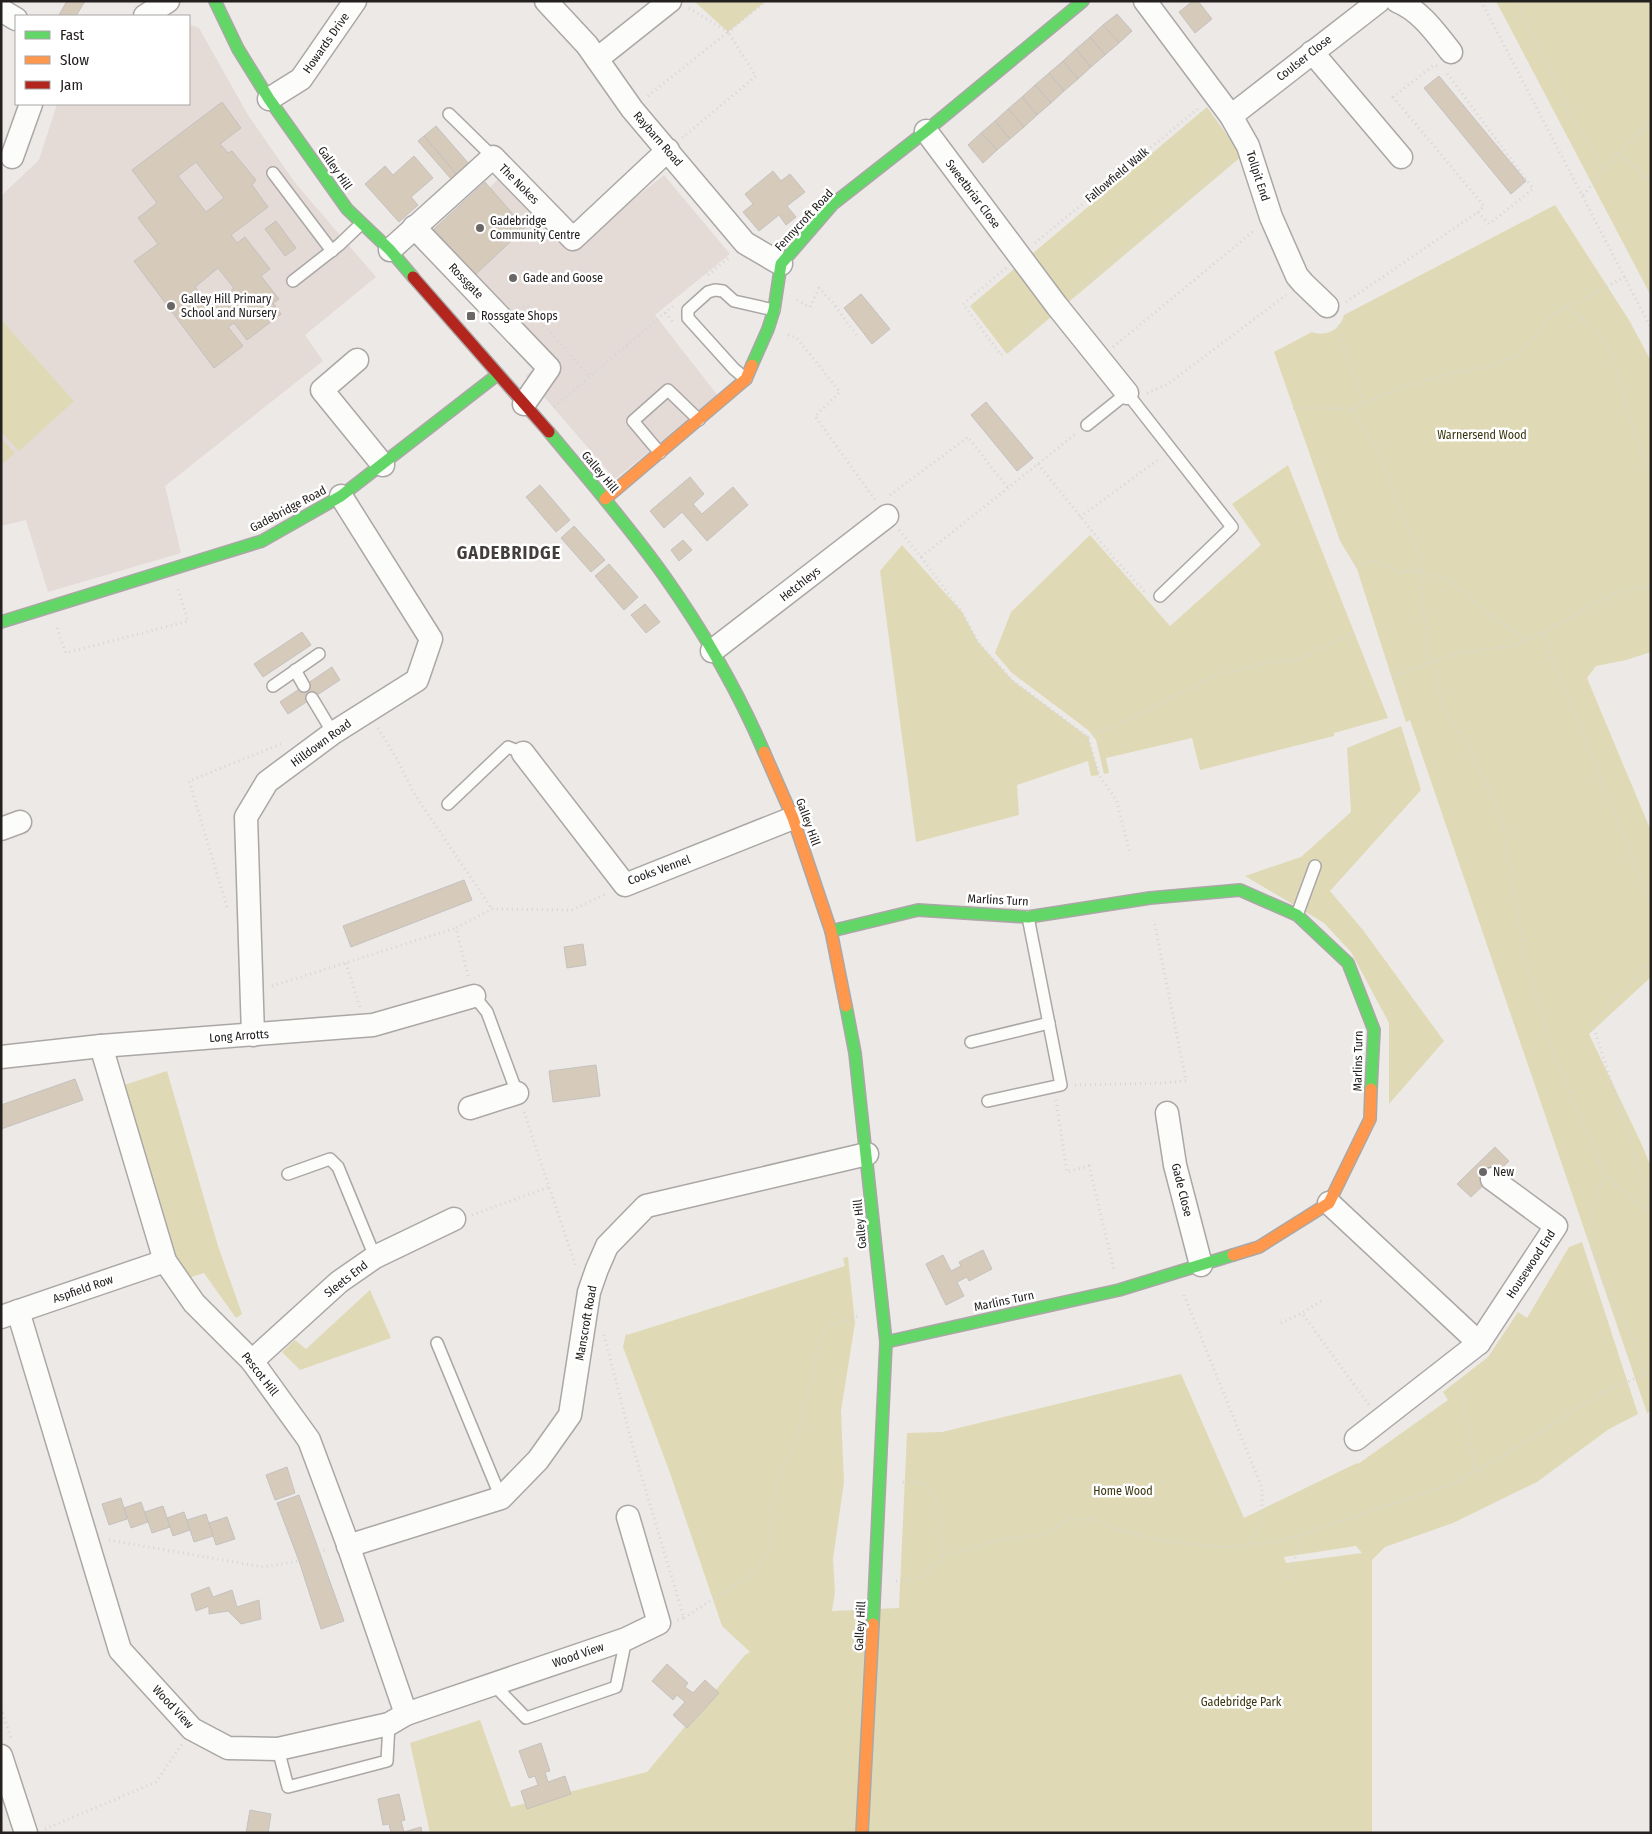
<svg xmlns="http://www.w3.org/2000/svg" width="1652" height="1834" font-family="'Fira Sans Condensed',sans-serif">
	<rect width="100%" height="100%" fill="#ede9e7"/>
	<g fill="#e4dad6">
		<path d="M189 24 199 28 248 115 296 184 376 277 305 335 323 361 165 486 181 553 48 592 26 520 1 526V196L39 160 57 104H189Z"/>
		<path d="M664 175 730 254 655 315 718 396 615 479 526 376 547 357 443 239 498 179 570 250Z"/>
	</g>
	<g fill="#dfdab5" fill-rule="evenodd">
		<path d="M694 1H766L728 32Z"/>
		<path d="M1496 1H1651V296Z"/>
		<path d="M1207 107 1242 156 1007 354 970 306Z"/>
		<path d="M1555 205 1629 320 1651 361V652L1626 660 1596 666 1587 678 1651 831V977L1589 1034 1642 1145 1651 1167V1411L1647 1413 1410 720 1406 722 1357 569 1340 541 1274 352 1312 332C1327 337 1340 330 1344 315Z"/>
		<path d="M1 320 74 401 19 451 1 432Z"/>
		<path d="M1 438 15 453 1 465Z"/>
		<path d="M1288 465 1388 718 1334 733V736L1200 770 1192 738 1106 758 1109 773 1104 774 1096 740 1088 730 1012 673 995 653 1011 612 1090 535 1170 626 1261 545 1232 504Z"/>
		<path d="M902 545 962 612 978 642 1012 680 1088 737 1099 775 1091 776 1088 761 1017 785 1019 815 916 842 880 571Z"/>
		<path d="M1401 726 1421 790 1330 891 1363 930 1444 1041 1389 1104V1023L1351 952 1324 923 1245 876 1301 857 1351 812 1347 748Z"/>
		<path d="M167 1071 218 1246 242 1314 236 1318 204 1273 188 1278 163 1233 118 1087Z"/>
		<path d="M1582 1242 1638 1414 1609 1429 1537 1482 1453 1523 1385 1547 1372 1560V1833H430L410 1743 480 1720 511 1807 647 1772 745 1655 750 1652 722 1626 670 1473 623 1347 626 1333 627 1335 845 1266 843 1258 848 1257 855 1323 841 1411 844 1482 833 1559 835 1592 832 1611 899 1608 907 1433 942 1432 1181 1374 1244 1518 1357 1463 1358 1464 1448 1400 1443 1392 1488 1357 1518 1312 1527 1318 1569 1247ZM1356 1546 1362 1553 1286 1563 1284 1557Z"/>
		<path d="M370 1290 391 1338 300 1370 282 1352 295 1340 306 1349Z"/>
	</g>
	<g fill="#d6cabb" stroke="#c4c1bf" fill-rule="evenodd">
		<path d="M67 1H85L76 16H62L59 15Z"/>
		<path d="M1193 1H1198L1212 19 1195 33 1179 12Z"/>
		<path d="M1117 14 1132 31 1119 43 1103 25Z"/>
		<path d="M1103 25 1119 43 1105 55 1090 37Z"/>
		<path d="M1090 37 1105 55 1091 67 1076 49Z"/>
		<path d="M1076 49 1091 67 1078 79 1063 61Z"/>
		<path d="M1063 61 1078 79 1064 91 1049 73Z"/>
		<path d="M1049 73 1064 91 1051 103 1035 85Z"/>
		<path d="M1439 76 1526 181 1511 194 1424 88Z"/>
		<path d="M1035 85 1051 103 1037 115 1022 97Z"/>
		<path d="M1022 97 1037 115 1024 127 1008 109Z"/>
		<path d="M222 102 241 128 220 144 228 153 232 151 256 180 252 185 268 207 231 235 237 243 245 237 270 269 261 276 279 299 273 303 281 314 247 340 234 323 228 327 243 346 214 368 134 261 158 244 138 218 157 203 132 170ZM196 162 224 198 206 212 178 176ZM218 268 234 288 211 307 195 287Z"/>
		<path d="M1008 109 1024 127 1010 139 995 121Z"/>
		<path d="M995 121 1010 139 997 150 981 133Z"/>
		<path d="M436 126 470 165 457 175 424 136Z"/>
		<path d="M981 133 997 150 983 163 968 145Z"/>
		<path d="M424 136 457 175 452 180 418 141Z"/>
		<path d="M414 156 433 178 411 197 418 205 399 222 365 184 385 166 393 175Z"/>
		<path d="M773 171 781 181 790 174 805 192 787 206 796 217 786 225 779 215 759 231 743 212 753 204 745 194Z"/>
		<path d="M485 182 525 228 475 275 434 229Z"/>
		<path d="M276 221 296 248 285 256 265 229Z"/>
		<path d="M861 294 890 329 872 344 844 308Z"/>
		<path d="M986 402 1033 458 1017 471 971 415Z"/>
		<path d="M690 477 704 494 693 504 702 514 733 487 748 505 707 541 682 512 664 528 650 511Z"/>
		<path d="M540 485 570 520 556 532 526 497Z"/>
		<path d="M574 526 605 560 591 572 561 538Z"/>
		<path d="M683 540 692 550 679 561 671 550Z"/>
		<path d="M609 564 638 597 624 610 595 576Z"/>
		<path d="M645 604 660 622 646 633 631 615Z"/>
		<path d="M302 632 311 645 263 677 254 664Z"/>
		<path d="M332 667 340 680 288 714 280 702Z"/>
		<path d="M464 880 472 900 351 947 343 926Z"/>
		<path d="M583 944 586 965 567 968 564 947Z"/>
		<path d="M596 1065 600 1096 553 1102 549 1071Z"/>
		<path d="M75 1079 83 1100 1 1129V1105Z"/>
		<path d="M1495 1147 1509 1161 1471 1197 1457 1184Z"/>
		<path d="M983 1250 992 1269 969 1281 967 1277 957 1282 964 1296 946 1305 926 1264 943 1255 951 1271 961 1266 959 1262Z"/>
		<path d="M287 1467 295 1493 275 1500 266 1475Z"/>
		<path d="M299 1495 344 1621 321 1629 299 1561 277 1503Z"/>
		<path d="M121 1498 127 1519 109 1525 102 1504Z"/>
		<path d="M141 1502 148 1522 131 1528 124 1508Z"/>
		<path d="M163 1506 170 1527 152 1533 145 1512Z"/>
		<path d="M184 1512 190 1530 173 1536 167 1518Z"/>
		<path d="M206 1514 213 1536 194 1542 187 1520Z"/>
		<path d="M227 1517 235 1539 216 1545 209 1523Z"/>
		<path d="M209 1587 213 1597 232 1590 237 1607 259 1600 261 1619 241 1624 228 1611 209 1614V1606L196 1611 191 1594Z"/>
		<path d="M667 1664 688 1683 685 1687 693 1693 705 1680 719 1693 687 1728 673 1715 685 1702 677 1695 673 1700 652 1681Z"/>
		<path d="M541 1743 550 1771 545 1772 548 1782 565 1776 571 1794 527 1809 521 1791 538 1785 535 1776 529 1778 519 1751Z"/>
		<path d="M399 1794 405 1820 401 1821 404 1832 421 1827 422 1833H391L389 1824 383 1825 378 1799Z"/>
		<path d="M250 1810 271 1814 268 1833H246Z"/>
	</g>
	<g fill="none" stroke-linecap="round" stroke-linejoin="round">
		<defs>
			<g id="lane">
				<path d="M449 114 493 157"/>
				<path d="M273 173 332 251"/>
				<path d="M293 281 339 245 361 224"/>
				<path d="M746 379 734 369 688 318V310L708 292 715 290 723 291 734 301 774 310"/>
				<path d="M1087 425 1127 393 1232 527 1160 596"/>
				<path d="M660 453 633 421 668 390 699 420"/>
				<path d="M295 670 304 686"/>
				<path d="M273 686 319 654"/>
				<path d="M312 698 333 733"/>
				<path d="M448 804 508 747 523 753"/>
				<path d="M1297 915 1315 866"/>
				<path d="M474 996 487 1012 517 1093"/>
				<path d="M971 1042 1049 1023"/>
				<path d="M988 1101 1061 1085 1028 917"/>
				<path d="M288 1174 330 1159 338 1167 375 1257"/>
				<path d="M437 1343 501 1498"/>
				<path d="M493 1684 526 1718 616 1687 626 1639"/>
				<path d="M278 1749 288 1787 387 1761 389 1724"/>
			</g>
			<g id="street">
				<path d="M546 1 587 45 632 109 745 243 781 264"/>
				<path d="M1145 1 1231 116 1248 146 1271 217 1297 276 1303 283 1327 306"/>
				<path d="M1397 1C1421 11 1435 32 1451 52"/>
				<path d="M1 10 16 19"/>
				<path d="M145 16 168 1"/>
				<path d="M1312 52 1401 157"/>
				<path d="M597 59 670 1"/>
				<path d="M269 99 301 79 355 1"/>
				<path d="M1231 116 1379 1"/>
				<path d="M926 131 1057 306 1127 393"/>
				<path d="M12 157 31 104"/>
				<path d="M414 227 549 368 524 404"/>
				<path d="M390 250 493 157 573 239 668 150"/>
				<path d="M357 360 322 390 383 465"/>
				<path d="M712 651 887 516"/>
				<path d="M523 753 625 885 793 818"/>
				<path d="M1 829 20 822"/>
				<path d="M253 1035 246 817 267 782 333 733 417 680 431 639 341 496"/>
				<path d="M101 1046 165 1261 194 1303 252 1361 309 1440 347 1542 406 1714"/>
				<path d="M1 1057 101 1046 373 1025 474 996"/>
				<path d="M470 1108 517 1093"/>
				<path d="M1167 1113 1175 1165 1201 1265"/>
				<path d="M1329 1203 1479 1343"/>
				<path d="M18 1311 120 1650 192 1729 228 1748 278 1749 389 1724 406 1714 626 1639 659 1623 628 1517"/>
				<path d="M1 1317 165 1261"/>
				<path d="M252 1361 339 1282 375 1257 454 1219"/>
				<path d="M1356 1439 1479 1343 1556 1226 1492 1179"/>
				<path d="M348 1546 501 1498 538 1460 570 1415 589 1292 597 1269 607 1246 646 1206 867 1154"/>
				<path d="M1 1756 26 1833"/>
			</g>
			<g id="fast">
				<path d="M215 1 238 49 269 99 347 209 390 250 413 277"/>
				<path d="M752 365 768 329 774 310 781 264 833 204 926 131 1083 1"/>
				<path d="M549 432C588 479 629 526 665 577 703 631 738 691 764 752"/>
				<path d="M1 622 262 541 341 496 497 375"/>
				<path d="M831 931 918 910 1028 917 1150 898 1240 890 1297 915 1348 963 1374 1030 1371 1089"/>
				<path d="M846 1006 855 1053 886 1342 873 1624"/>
				<path d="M886 1342 1119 1290 1233 1255"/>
			</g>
			<g id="slow">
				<path d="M605 499 746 379 752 365"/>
				<path d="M764 752 793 818 831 931 846 1006"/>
				<path d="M1233 1255 1259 1247 1329 1203 1370 1119 1371 1089"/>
				<path d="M862 1833 873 1624"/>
			</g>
			<path id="jam" d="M413 277 549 432"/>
		</defs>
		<use href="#lane" stroke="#aaa7a6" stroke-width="14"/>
		<use href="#street" stroke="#aaa7a6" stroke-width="25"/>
		<use href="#fast" stroke="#aaa7a6" stroke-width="14"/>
		<use href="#slow" stroke="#aaa7a6" stroke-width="14"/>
		<use href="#jam" stroke="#aaa7a6" stroke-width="14"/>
		<g stroke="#d7d5d5" stroke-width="3" stroke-dasharray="1 4" stroke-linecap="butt">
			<path d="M1481 1 1651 328"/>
			<path d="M1516 1 1568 109 1605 170"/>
			<path d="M689 8 728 32 766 1"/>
			<path d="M1437 66 1434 65 1393 97 1484 206 1478 212"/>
			<path d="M648 96 728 32 756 76 682 138"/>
			<path d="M1618 154 1651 182"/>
			<path d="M1583 195 1618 154 1651 122"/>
			<path d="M1035 243 1200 107"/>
			<path d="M1006 268 963 304 1001 355 1043 318"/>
			<path d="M708 275 730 257"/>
			<path d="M1073 293 1233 159"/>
			<path d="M797 300 810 307 819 288 833 303 858 337"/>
			<path d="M1346 302 1478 212 1489 224 1533 189 1446 72"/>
			<path d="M1567 307 1599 334 1615 363 1632 425 1651 476"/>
			<path d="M518 308 527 306 590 377"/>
			<path d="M665 313 673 322"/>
			<path d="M788 335 797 338 840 392 815 416 875 500"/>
			<path d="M1113 347 1255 230"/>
			<path d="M1147 393 1168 384 1286 295"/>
			<path d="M1365 403 1397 389 1451 373 1491 367 1517 355 1555 313 1625 277"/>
			<path d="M554 407 673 306"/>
			<path d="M1293 408 1351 409 1365 403C1357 385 1350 367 1344 348 1341 338 1343 330 1337 322"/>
			<path d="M1351 409 1377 447 1419 555 1424 617 1430 661 1446 712 1479 766 1502 820 1527 967 1555 1057 1605 1176 1651 1213"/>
			<path d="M1038 464 1113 557 1146 593"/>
			<path d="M890 495 968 437 1008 488"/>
			<path d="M1080 517 1159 459"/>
			<path d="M899 530 921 557 1077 433"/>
			<path d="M921 557 962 612 978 642 1012 680 1088 737 1099 775 1117 801 1130 854"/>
			<path d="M1355 565 1373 561 1388 566 1398 572 1420 571 1450 580 1477 605 1526 640"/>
			<path d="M57 628 66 653 188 621 178 589"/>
			<path d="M1542 633 1651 905"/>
			<path d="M1392 677 1456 653 1512 646 1542 633 1615 593 1651 585"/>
			<path d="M378 728 397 759 413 792 492 909"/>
			<path d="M1088 737 1128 720 1216 675 1266 663 1298 660 1354 632"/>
			<path d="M227 907 189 781 281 744"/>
			<path d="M346 963 360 1007"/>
			<path d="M1651 963 1592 1022 1651 1207"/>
			<path d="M468 976 456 928 492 909 572 910 606 894"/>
			<path d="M272 986 456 928"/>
			<path d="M1075 1085 1164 1083 1186 1081 1154 920"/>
			<path d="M1056 1100 1067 1172 1089 1166 1114 1269"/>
			<path d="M524 1112 576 1267"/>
			<path d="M1605 1176 1593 1204V1241L1602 1281 1620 1312 1635 1345 1643 1375"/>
			<path d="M472 1215 549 1187"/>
			<path d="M1184 1295 1262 1488V1517L1251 1544"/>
			<path d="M1321 1301 1302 1313 1369 1405"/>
			<path d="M1281 1323 1302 1313"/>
			<path d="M604 1335 634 1451 684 1618 677 1620"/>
			<path d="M1459 1385 1476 1471"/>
			<path d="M109 1540 263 1567 299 1561"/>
			<path d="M319 1552 328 1549"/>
			<path d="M942 1556 1004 1539 1043 1535 1070 1519H1093L1115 1529 1155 1540 1190 1544 1226 1547 1282 1541 1455 1483 1514 1449 1601 1393 1651 1372"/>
			<path d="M1288 1577 1304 1535"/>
			<path d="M896 1581 919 1578 942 1560 937 1499 925 1483 900 1482"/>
			<path d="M684 1618 755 1572 771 1546 774 1492 799 1430 808 1395 816 1353 826 1327 861 1315"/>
			<path d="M1 1708 11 1739"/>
			<path d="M45 1829 156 1782 182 1744"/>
		</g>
		<use href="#lane" stroke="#fcfcfb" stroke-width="11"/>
		<use href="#street" stroke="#fcfcfb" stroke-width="22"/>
		<use href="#fast" stroke="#63d668" stroke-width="11"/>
		<use href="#slow" stroke="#ff974d" stroke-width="11"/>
		<use href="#jam" stroke="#b3261e" stroke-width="11"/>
	</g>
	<g fill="#6a6665" stroke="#fff" stroke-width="2">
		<circle cx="480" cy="228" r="5"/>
		<circle cx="513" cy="278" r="5"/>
		<circle cx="171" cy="306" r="5"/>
		<rect x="466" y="311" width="10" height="10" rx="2.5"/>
		<circle cx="1483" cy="1172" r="5"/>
	</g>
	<g text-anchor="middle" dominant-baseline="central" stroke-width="5" stroke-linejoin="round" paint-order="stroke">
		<g font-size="12" fill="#23201f" stroke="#fff">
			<text transform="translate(326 43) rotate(-55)">Howards Drive</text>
			<text transform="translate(1304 58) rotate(-38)">Coulser Close</text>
			<text transform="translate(658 139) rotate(49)">Raybarn Road</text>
			<text transform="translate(335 168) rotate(55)">Galley Hill</text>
			<text transform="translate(1117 175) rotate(-40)">Fallowfield Walk</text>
			<text transform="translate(1258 176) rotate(72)">Tollpit End</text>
			<text transform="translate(519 184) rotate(45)">The Nokes</text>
			<text transform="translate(973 194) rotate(53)">Sweetbriar Close</text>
			<text transform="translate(804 220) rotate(-47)">Fennycroft Road</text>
			<text transform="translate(466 281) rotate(46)">Rossgate</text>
			<text transform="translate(600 472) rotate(50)">Galley Hill</text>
			<text transform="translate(288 509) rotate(-28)">Gadebridge Road</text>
			<text transform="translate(800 584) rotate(-38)">Hetchleys</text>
			<text transform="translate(321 743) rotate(-36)">Hilldown Road</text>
			<text transform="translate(808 822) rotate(70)">Galley Hill</text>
			<text transform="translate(659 870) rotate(-20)">Cooks Vennel</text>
			<text transform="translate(998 900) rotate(3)">Marlins Turn</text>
			<text transform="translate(239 1036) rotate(-4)">Long Arrotts</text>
			<text transform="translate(1358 1061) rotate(-89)">Marlins Turn</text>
			<text transform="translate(1182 1190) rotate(76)">Gade Close</text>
			<text transform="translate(860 1224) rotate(-96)">Galley Hill</text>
			<text transform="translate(1531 1264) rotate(-57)">Housewood End</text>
			<text transform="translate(346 1279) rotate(-38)">Sleets End</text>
			<text transform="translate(83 1289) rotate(-19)">Aspfield Row</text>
			<text transform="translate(1004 1301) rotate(-12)">Marlins Turn</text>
			<text transform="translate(586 1323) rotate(-80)">Manscroft Road</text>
			<text transform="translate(260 1374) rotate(52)">Pescot Hill</text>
			<text transform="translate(860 1626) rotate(-87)">Galley Hill</text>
			<text transform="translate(578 1655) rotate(-19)">Wood View</text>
			<text transform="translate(173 1707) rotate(47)">Wood View</text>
		</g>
		<g font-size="12" fill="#23201f" stroke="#fff" text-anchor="start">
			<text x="490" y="221">Gadebridge<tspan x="490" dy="14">Community Centre</tspan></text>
			<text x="523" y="278">Gade and Goose</text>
			<text x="181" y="299">Galley Hill Primary<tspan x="181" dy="14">School and Nursery</tspan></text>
			<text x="481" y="316">Rossgate Shops</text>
			<text x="1493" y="1172">New</text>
		</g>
		<g font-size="12" fill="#39360f" stroke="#fff">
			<text x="1482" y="435">Warnersend Wood</text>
			<text x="1123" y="1491">Home Wood</text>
			<text x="1241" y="1702">Gadebridge Park</text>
		</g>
		<g font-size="18" font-weight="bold" letter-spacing="1" fill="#433d3b" stroke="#fff">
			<text x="509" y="553">GADEBRIDGE</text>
		</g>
	</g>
	<rect width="1652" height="1834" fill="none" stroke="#23201f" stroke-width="5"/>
	<rect x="15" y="15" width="175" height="90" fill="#ffffff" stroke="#a7a6a5"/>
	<rect x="25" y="31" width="25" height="8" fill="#63d668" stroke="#a7a6a5"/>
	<text x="60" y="40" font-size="15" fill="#23201f">Fast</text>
	<rect x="25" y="56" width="25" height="8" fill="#ff974d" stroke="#a7a6a5"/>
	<text x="60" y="65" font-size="15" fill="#23201f">Slow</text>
	<rect x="25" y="81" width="25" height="8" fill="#b3261e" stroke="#a7a6a5"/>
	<text x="60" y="90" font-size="15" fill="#23201f">Jam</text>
</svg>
